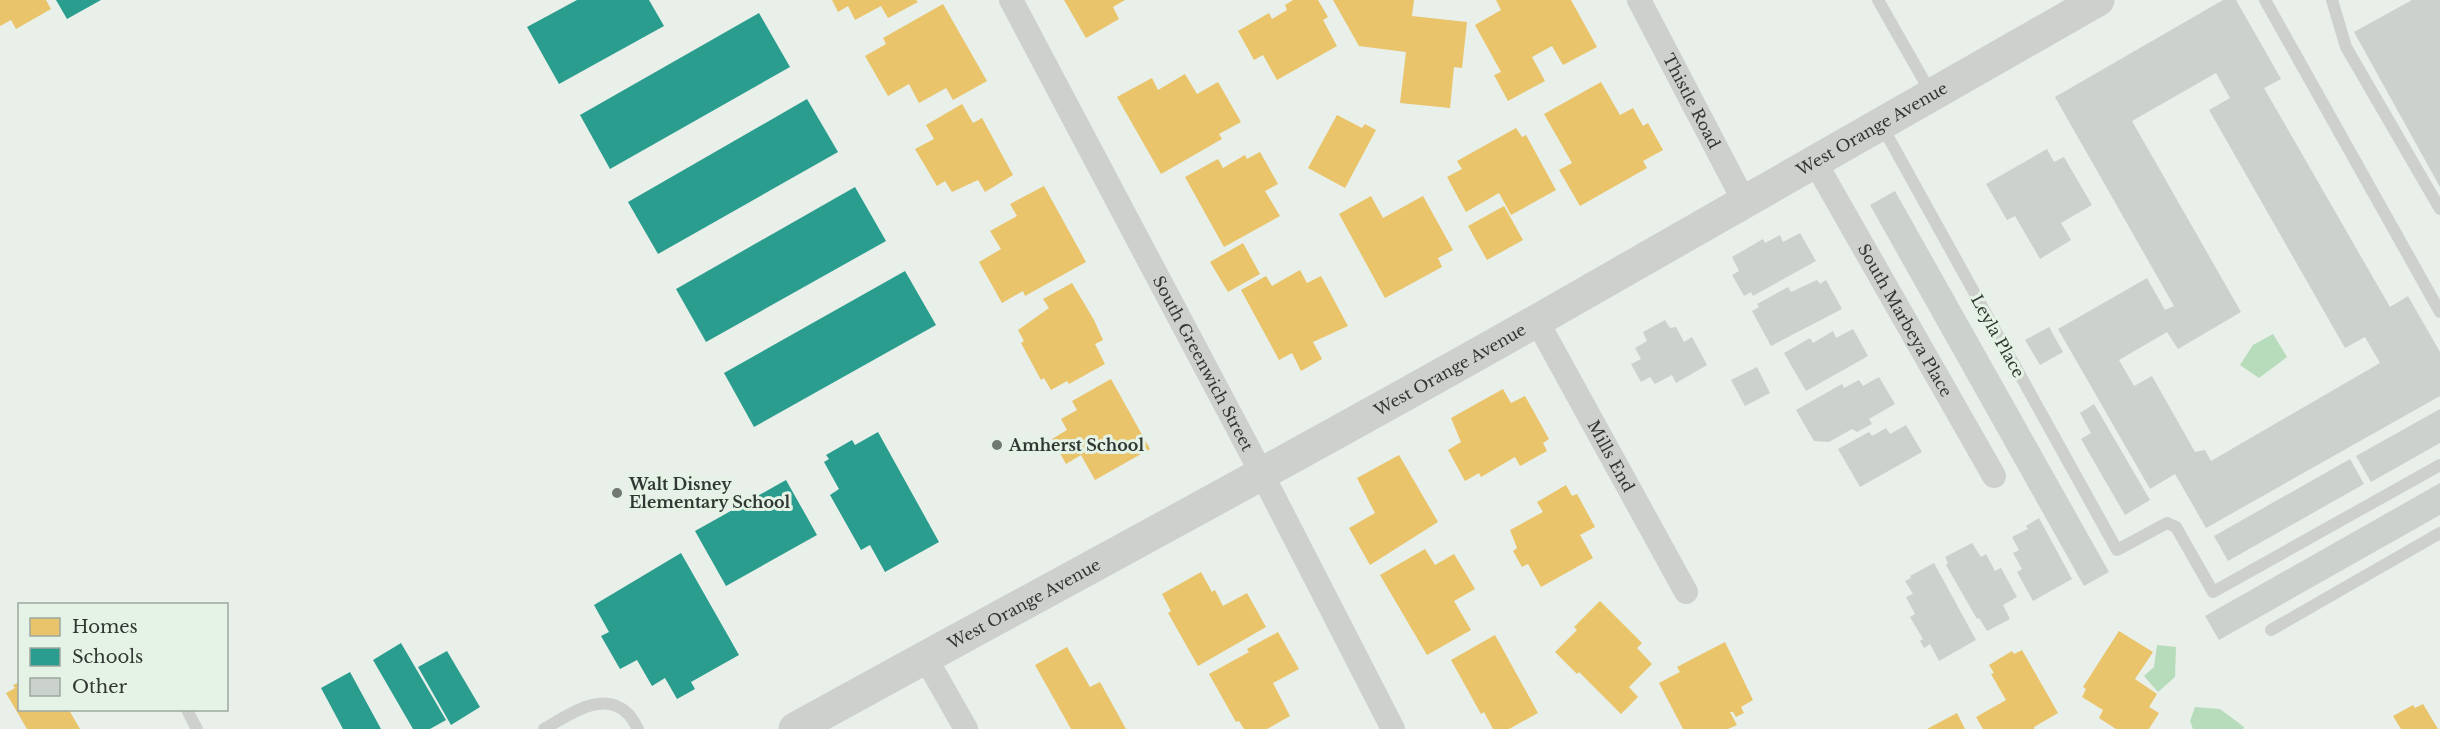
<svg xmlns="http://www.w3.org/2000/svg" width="2440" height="729" font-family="'Libre Baskerville',serif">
	<rect width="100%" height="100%" fill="#e8f0e9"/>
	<g fill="#b7dcbb">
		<path d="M2273 334 2287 357 2259 378 2240 365 2253 345Z"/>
		<path d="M2157 645 2176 647 2175 677 2158 692 2144 676 2154 667Z"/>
		<path d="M2195 707 2220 709 2244 727 2243 729H2193L2190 721Z"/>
	</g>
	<g fill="#e9c46a">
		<path d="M0 0H46L51 9 16 29 11 20 0 26Z"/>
		<path d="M832 0H916L918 2 888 18 881 6 855 20 848 6 838 12Z"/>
		<path d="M1064 0H1125L1113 7 1119 19 1086 38Z"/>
		<path d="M1293 0H1318L1328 17 1323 20 1337 46 1277 80 1263 55 1254 60 1238 31 1269 13 1272 19 1287 10 1285 5Z"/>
		<path d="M1333 0H1414L1412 16 1467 22 1462 68 1454 67 1450 108 1400 103 1406 52 1359 46Z"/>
		<path d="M1496 0H1571L1597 47 1563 65 1552 46 1532 57 1545 81 1508 101 1494 75 1501 72 1475 25 1501 10Z"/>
		<path d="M943 4 987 81 953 100 946 88 919 103 909 84 888 96 865 56 886 44 883 38Z"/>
		<path d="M1185 74 1197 94 1218 82 1241 122 1219 134 1222 139 1161 174 1117 97 1152 78 1158 90Z"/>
		<path d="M1601 82 1620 115 1633 108 1643 126 1648 123 1663 150 1643 161 1647 168 1580 206 1559 170 1572 163 1544 114Z"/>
		<path d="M962 104 973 123 982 118 1013 175 985 192 978 180 952 192 945 181 937 186 915 149 934 139 926 125Z"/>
		<path d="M1337 115 1362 128 1365 124 1376 130 1345 188 1308 168Z"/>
		<path d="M1516 128 1522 137 1526 135 1556 190 1511 215 1499 193 1466 212 1447 177 1462 169 1457 161Z"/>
		<path d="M1260 152 1278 184 1265 191 1280 216 1224 247 1185 177 1218 159 1223 168 1245 155 1247 159Z"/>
		<path d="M1044 186 1086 262 1025 296 1023 291 1002 303 979 262 1001 249 990 231 1017 216 1010 204Z"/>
		<path d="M1371 196 1383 218 1423 196 1453 250 1438 258 1442 267 1385 298 1339 214Z"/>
		<path d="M1504 206 1523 240 1487 260 1468 226Z"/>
		<path d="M1243 243 1260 274 1228 292 1210 262Z"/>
		<path d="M1300 270 1307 283 1321 276 1348 326 1313 342 1322 359 1301 371 1292 353 1279 360 1241 290 1266 276 1272 286Z"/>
		<path d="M1072 283 1094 320 1103 340 1095 344 1105 364 1069 384 1067 381 1051 390 1044 378 1041 380 1021 343 1024 341 1018 330 1049 308 1043 299Z"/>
		<path d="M1111 379 1150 449 1095 480 1081 455 1066 464 1052 439 1067 430 1061 419 1077 410 1072 401Z"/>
		<path d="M1503 389 1511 403 1525 396 1549 439 1543 443 1547 451 1520 466 1515 457 1481 477 1479 473 1465 481 1448 450 1461 442 1451 418Z"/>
		<path d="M1399 455 1438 522 1370 565 1349 528 1375 513 1357 478Z"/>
		<path d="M1566 485 1572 496 1577 494 1595 527 1580 535 1593 558 1541 587 1528 564 1522 567 1513 551 1517 548 1510 530 1543 512 1537 502Z"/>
		<path d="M1425 549 1435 565 1454 554 1475 589 1454 601 1471 630 1427 655 1380 575Z"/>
		<path d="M1201 572 1212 592 1215 590 1223 606 1247 593 1266 627 1198 666 1168 613 1171 611 1162 594Z"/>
		<path d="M1600 601 1642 643 1637 648 1652 664 1629 687 1638 697 1621 714 1579 672 1577 674 1555 652 1577 630 1574 627Z"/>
		<path d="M2119 631 2153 652 2135 679 2157 694 2149 707 2159 713 2149 729H2116L2099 718 2103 710 2082 697 2086 689 2083 687Z"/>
		<path d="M1278 632 1299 669 1273 683 1290 716 1267 729H1244L1239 721 1236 722 1209 674 1249 652 1247 649Z"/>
		<path d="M1495 635 1538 713 1509 729H1493L1484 712 1481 714 1451 660Z"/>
		<path d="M1725 642 1753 700 1741 707 1744 713 1736 717 1733 712H1730L1737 725 1728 729H1683L1659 683 1680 672 1677 667Z"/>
		<path d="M1067 647 1090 687 1100 682 1126 729H1071L1035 665Z"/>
		<path d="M2022 650 2058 713 2034 727V729H1983L1976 717 2006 700 1991 674 1994 673 1989 665 2012 651 2014 654Z"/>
		<path d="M20 682V710H69L80 729H27L6 693 15 688 13 685Z"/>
		<path d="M2423 704 2438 729H2401L2393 716 2413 705 2415 708Z"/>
		<path d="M1957 713 1965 729H1927Z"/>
	</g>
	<g fill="#2a9d8f">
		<path d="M56 0H101L67 19Z"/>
		<path d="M577 0H649L664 26 559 84 527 27Z"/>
		<path d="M759 13 790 67 610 169 580 115Z"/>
		<path d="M807 99 838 152 658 254 628 202Z"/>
		<path d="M855 187 886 241 706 342 676 289Z"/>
		<path d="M905 271 936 325 754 427 724 373Z"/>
		<path d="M878 432 939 542 885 572 870 545 861 550 830 495 839 489 824 462 829 459 826 455 852 440 855 445Z"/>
		<path d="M786 480 817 535 726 586 695 531Z"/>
		<path d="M681 553 739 655 691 682 695 689 677 699 665 678 652 686 637 660 620 669 601 636 609 632 594 605Z"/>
		<path d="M401 643 446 720 430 729H413L373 660Z"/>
		<path d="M447 651 480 707 451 725 418 667Z"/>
		<path d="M350 672 381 729H343L321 688Z"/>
	</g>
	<g fill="#cbd1cc" fill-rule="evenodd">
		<path d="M2223 0H2236L2281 79 2264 88 2390 307 2408 296 2440 352V396L2206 528 2175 474 2150 489 2058 329 2147 278 2165 310 2174 306 2055 97ZM2216 73 2230 98 2209 110 2345 348 2365 337 2380 363 2211 461 2205 450 2195 452 2152 376 2134 386 2119 360 2167 332 2178 349 2241 312 2132 121Z"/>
		<path d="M2412 0H2440V187L2354 32Z"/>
		<path d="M2047 149 2054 162 2064 157 2092 205 2061 223 2071 240 2040 259 2015 216 2007 220 1986 184Z"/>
		<path d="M1895 191 2109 572 2084 586 1870 205Z"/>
		<path d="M1800 233 1816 261 1753 296 1751 292 1744 296 1732 275 1739 271 1732 257 1763 239 1765 243 1780 235 1783 242Z"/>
		<path d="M1817 280 1820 284 1826 280 1842 309 1771 346 1752 311 1759 307 1757 304 1788 287 1791 292Z"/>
		<path d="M1665 320 1670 328 1676 327 1684 342 1692 337 1707 365 1676 383 1672 375 1655 384 1650 377 1641 382 1631 364 1641 359 1635 348 1647 341 1643 332Z"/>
		<path d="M2049 327 2063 352 2040 365 2025 340Z"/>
		<path d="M1853 329 1868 356 1806 391 1784 353 1810 338 1813 343 1833 331 1836 338Z"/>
		<path d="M1757 367 1770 393 1745 406 1731 380Z"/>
		<path d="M1879 377 1895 404 1869 419 1872 424 1857 432 1852 429 1829 442 1814 441 1796 410 1842 384 1844 388 1859 380 1863 386Z"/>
		<path d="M2094 404 2150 500 2125 515 2081 439 2091 433 2080 413Z"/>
		<path d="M2440 409V443L2371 482 2356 456Z"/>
		<path d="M1906 425 1922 452 1860 487 1838 449 1869 432 1872 436 1886 428 1890 434Z"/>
		<path d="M2350 459 2364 484 2228 561 2214 536Z"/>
		<path d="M2440 483V515L2219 640 2205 616Z"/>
		<path d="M2039 518 2072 579 2033 601 2017 572 2022 569 2013 553 2019 550 2012 537 2028 529 2026 526Z"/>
		<path d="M1972 543 1981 557 1986 554 1995 571 2001 568 2017 597 2003 605 2010 619 1987 631 1979 618 1977 619 1946 565 1948 563 1945 557Z"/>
		<path d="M1934 563 1976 640 1939 661 1930 644 1924 648 1920 641 1923 639 1910 617 1915 614 1906 597 1913 594 1905 581 1911 578 1910 576Z"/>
	</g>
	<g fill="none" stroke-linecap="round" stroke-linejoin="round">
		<g stroke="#ced0ce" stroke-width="12">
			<path d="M1878 0 1931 93"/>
			<path d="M2265 0 2440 312"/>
			<path d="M2332 0 2346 47 2440 209"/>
			<path d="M1882 126 2117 550 2167 523 2176 527 2213 592 2440 465"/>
			<path d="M2271 630 2440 533"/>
			<path d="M188 712 197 729"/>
			<path d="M544 729C567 716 603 689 627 713 632 717 635 724 638 729"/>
		</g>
		<g stroke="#ced0ce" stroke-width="24">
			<path id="s1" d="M1011 0 1262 474 1393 729"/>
			<path id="s2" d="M1639 0 1744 201"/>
			<path id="s3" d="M1815 162 1994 476"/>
			<path id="s4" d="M1537 321 1686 592"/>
			<path d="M925 657 966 729"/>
		</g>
		<path stroke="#ced0ce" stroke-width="33" id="s5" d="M795 729C1043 592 1292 460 1538 320 1725 214 1911 105 2098 0"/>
	</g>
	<g fill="#717872" stroke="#e5f3e6" stroke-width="2">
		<circle cx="997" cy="445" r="6"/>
		<circle cx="617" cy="493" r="6"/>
	</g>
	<g text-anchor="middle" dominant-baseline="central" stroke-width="6" stroke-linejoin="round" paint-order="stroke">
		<g font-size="16" fill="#313732" stroke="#e5f3e6">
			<text stroke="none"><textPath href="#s2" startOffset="114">Thistle Road</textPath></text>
			<text stroke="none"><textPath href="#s5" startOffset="1233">West Orange Avenue</textPath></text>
			<text stroke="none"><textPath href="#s3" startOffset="182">South Marbeya Place</textPath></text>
			<text transform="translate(1998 336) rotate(61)">Leyla Place</text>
			<text stroke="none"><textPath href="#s1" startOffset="411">South Greenwich Street</textPath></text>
			<text stroke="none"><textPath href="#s5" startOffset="747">West Orange Avenue</textPath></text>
			<text stroke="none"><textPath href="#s4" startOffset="154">Mills End</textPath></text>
			<text stroke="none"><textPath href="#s5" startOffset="261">West Orange Avenue</textPath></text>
		</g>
		<g font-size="16" font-weight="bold" fill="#313732" stroke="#e5f3e6" text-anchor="start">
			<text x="1009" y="445">Amherst School</text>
			<text x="629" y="484">Walt Disney<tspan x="629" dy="18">Elementary School</tspan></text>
		</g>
	</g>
	<rect x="18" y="603" width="210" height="108" fill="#e5f3e6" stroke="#9da89e" stroke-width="1.5"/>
	<rect x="30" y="618" width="30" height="18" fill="#e9c46a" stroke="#9da89e" stroke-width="1.5"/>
	<text x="72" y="633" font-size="18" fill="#313732">Homes</text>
	<rect x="30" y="648" width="30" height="18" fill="#2a9d8f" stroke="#9da89e" stroke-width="1.5"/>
	<text x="72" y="663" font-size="18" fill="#313732">Schools</text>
	<rect x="30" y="678" width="30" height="18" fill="#cbd1cc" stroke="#9da89e" stroke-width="1.5"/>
	<text x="72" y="693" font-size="18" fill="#313732">Other</text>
</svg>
